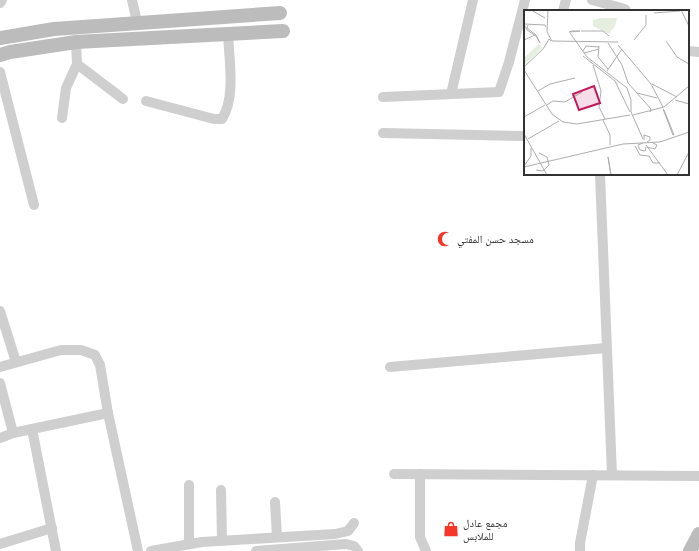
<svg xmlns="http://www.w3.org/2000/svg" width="699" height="551" font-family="'PT Sans','Noto Naskh Arabic',sans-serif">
	<rect width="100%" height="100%" fill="#fff"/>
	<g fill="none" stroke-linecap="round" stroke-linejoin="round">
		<g stroke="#cfcfcf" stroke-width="10">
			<path d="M132 0 137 22"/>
			<path d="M592 0 625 9 626 11"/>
			<path d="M0 3 2 0"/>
			<path d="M563 11 566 0"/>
			<path d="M76 42 77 64 123 99"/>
			<path d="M688 51 699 52"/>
			<path d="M0 72 34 205"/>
			<path d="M451 94 473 0"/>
			<path d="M383 97 499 92 509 62 525 0"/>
			<path d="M146 101 214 119H222C236 97 229 59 228 34"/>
			<path d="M62 118 66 88 77 64"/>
			<path d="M383 133 525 136"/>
			<path d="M600 174 612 475"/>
			<path d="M0 311 16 362"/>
			<path d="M0 367 61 350H81L95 355 100 365 108 413 138 551"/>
			<path d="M390 367 606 348"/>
			<path d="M0 383 13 433"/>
			<path d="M32 429 56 551"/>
			<path d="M0 438 13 433 108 413"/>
			<path d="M394 474 699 476"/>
			<path d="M420 474V537L426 551"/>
			<path d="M189 485V544"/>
			<path d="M221 490 222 540"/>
			<path d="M275 502 277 537"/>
			<path d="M0 544 52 528"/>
			<path d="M151 551 202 542 335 534 348 531 354 523"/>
			<path d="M256 551 346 544 354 546 358 551"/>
			<path d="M580 551V543L593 475"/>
		</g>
		<g stroke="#bcbcbc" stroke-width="14">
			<path d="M0 38 54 29 280 13"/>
			<path d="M0 55 10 52 76 42 283 31"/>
			<path d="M690 551 699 534"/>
		</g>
	</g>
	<defs>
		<symbol id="mosque-bare" viewBox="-9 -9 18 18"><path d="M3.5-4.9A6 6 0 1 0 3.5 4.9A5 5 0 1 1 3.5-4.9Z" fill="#f43729" stroke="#fff" stroke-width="2.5" paint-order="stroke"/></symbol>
		<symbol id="shop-bare" viewBox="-9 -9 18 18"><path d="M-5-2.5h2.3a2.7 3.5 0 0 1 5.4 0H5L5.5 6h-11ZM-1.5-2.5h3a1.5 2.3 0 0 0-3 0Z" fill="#f43729" stroke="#fff" stroke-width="2.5" paint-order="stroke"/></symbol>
	</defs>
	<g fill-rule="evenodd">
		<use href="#mosque-bare" x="434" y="228" width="22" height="22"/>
		<use href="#shop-bare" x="440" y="518" width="22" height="22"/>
	</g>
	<g text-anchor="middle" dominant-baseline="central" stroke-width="4" stroke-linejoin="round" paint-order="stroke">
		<g font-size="11" fill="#323232" stroke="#fff" text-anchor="start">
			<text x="457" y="239">مسجد حسن المفتي</text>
			<text x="463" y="523">مجمع عادل<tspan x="463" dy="13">للملابس</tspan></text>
		</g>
	</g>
	<g transform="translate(524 10)">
		<rect width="165" height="165" fill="#fff"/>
		<path d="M77 8H93L91 16 85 24 69 16V10ZM15 34 18 38 0 56V48Z" fill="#e6efdf"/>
		<path fill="none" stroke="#adadad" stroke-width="1" d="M7 0 21 8M24 0 23 22 28 31 94 32M157 0 165 16M130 3 156 1M0 14 3 20 12 26 16 33 12 25 3 18 4 15M0 14 21 15 22 17M56 21H48L45 22 56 21M57 21H79L85 26M46 23 63 47 103 78 107 90V102L119 129M0 30 11 25M110 30 122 15V5M142 31 153 47 165 54M84 33 98 55 104 73 127 99 126 102M94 35 127 74 139 97M75 36 74 47 84 59M59 41 62 36 75 37M60 43 75 39M59 46 91 71 106 102M69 55 77 81 75 97 81 109M0 57 19 39 25 29 27 31M0 60 28 104 39 112 53 114 106 105M83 61 98 39M128 74 153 87M14 81 26 74 51 68M113 83 133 88M151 90 165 94M23 95 29 91 41 92 58 82M139 99 140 100 150 125H149ZM109 105 140 97 165 76M0 107 21 95M79 110 86 125V135M0 124 23 165M4 129 35 111M120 130V125L126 127V130L123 132M119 133 114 135 116 140 121 141 122 137M122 135 144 165M111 136 116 145 125 146 129 153H136M123 137 131 139 133 135 129 133M0 156 7 146V138M0 157 99 134 136 132 165 122M12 160 19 161 25 155 23 147 15 143M87 165 84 147 87 165M153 165 165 142"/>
		<path fill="#c2185b" fill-opacity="0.15" stroke="#c2185b" stroke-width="2" d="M70 76 76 93 55 100 49 84Z"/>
		<rect width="165" height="165" fill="none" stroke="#323232" stroke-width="2"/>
	</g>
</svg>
